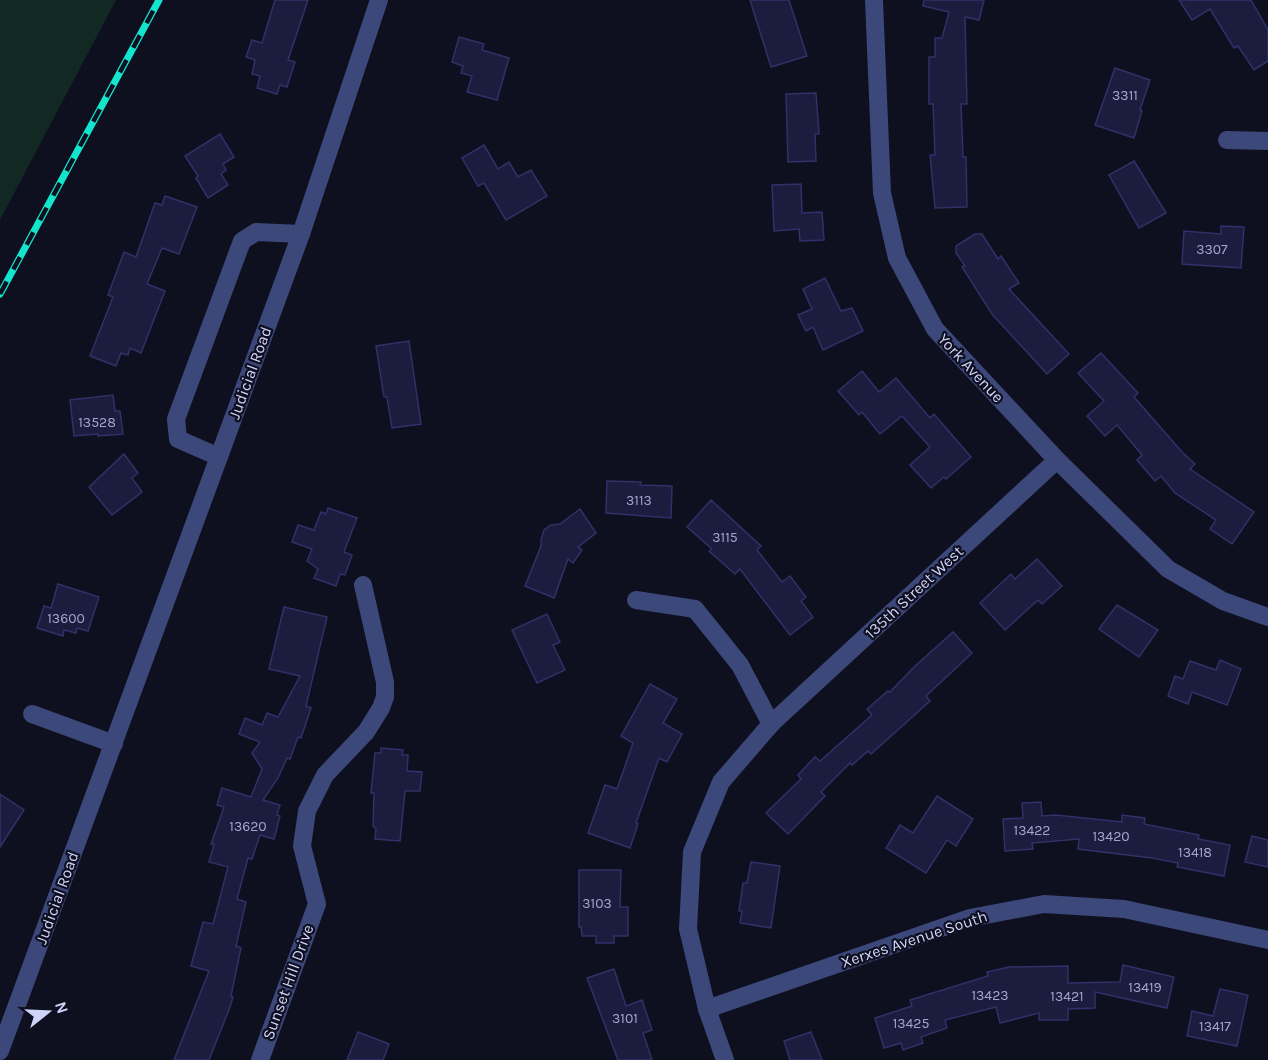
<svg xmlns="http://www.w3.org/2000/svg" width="1268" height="1060" font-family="Karla,sans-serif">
	<rect width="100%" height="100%" fill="#0e0f1f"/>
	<path fill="#122823" d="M0 0H116L0 220Z"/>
	<g fill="#1c1c3e" stroke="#303168" stroke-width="1.5">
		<path d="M275 0H308L288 60 295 62 287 87 280 85 277 94 257 88 260 76 252 74 255 60 246 57 252 40 262 43Z"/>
		<path d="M750 0H789L807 56 771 67Z"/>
		<path d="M924 0H984L979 20 965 17 967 104H961L963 157H966L967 207 935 208 930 155H935L933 104H929V57H935V38H942L949 12 923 6Z"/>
		<path d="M1179 0H1251L1268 30V61L1254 70 1238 46 1234 48 1210 9 1192 20Z"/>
		<path d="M459 37 484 44 482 50 509 58 497 100 467 92 472 76 461 73 463 66 452 62Z"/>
		<path d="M1115 68 1150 80 1140 110 1142 111 1134 138 1095 125Z"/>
		<path d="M816 93 819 134H815L816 161 788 162 786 94Z"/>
		<path d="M220 134 234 157 223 164 226 170 221 174 228 185 208 198 196 178 198 176 185 156Z"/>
		<path d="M484 145 498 169 509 162 518 177 531 170 547 196 506 220 484 183 478 186 462 158Z"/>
		<path d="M1134 161 1166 213 1139 228 1109 175Z"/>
		<path d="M801 184 802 213 822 212 824 240 800 241 799 229 774 231 772 185Z"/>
		<path d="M165 196 197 207 179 254 162 248 147 284 165 291 141 353 130 348 128 355 121 353 116 366 90 356 113 297 108 295 124 252 136 257 155 203 162 205Z"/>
		<path d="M1221 226 1244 227 1241 268 1182 264 1184 231 1221 234Z"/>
		<path d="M975 234H982L998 259 1001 256 1019 283 1009 289 1069 354 1047 374 992 314 962 267 965 266 956 253V246Z"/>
		<path d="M825 278 841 311 852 308 863 331 823 350 813 327 806 331 798 315 812 309 803 289Z"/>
		<path d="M409 341 421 424 392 428 387 397H384L376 346Z"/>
		<path d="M1101 353 1138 393 1134 397 1182 452 1195 464 1190 469 1254 512 1232 544 1210 529 1216 520 1175 493 1161 476 1155 481 1137 460 1142 455 1117 425 1105 436 1087 416 1104 401 1078 373Z"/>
		<path d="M862 371 879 392 896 378 930 418 934 414 971 457 946 479 944 477 931 488 910 465 930 447 902 416 880 434 862 412 859 415 838 391Z"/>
		<path d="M113 395 115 411H120L123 434 98 436V434L74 436 70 400Z"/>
		<path d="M124 454 138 473 132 478 142 492 112 515 89 487Z"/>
		<path d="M607 481 641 482 640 485 672 486 671 518 606 513Z"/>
		<path d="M711 500 761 546 757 550 782 582 790 576 806 597 801 601 813 617 790 635 740 569 735 574 709 551 712 549 687 527Z"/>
		<path d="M328 508 357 518 344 552 352 555 345 575 340 574 336 586 314 578 318 569 307 561 312 549 292 542 298 525 314 530 321 512 326 514Z"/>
		<path d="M580 509 596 533 578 547 582 550 573 563 568 559 554 598 525 586 541 546V540L544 530 551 525 560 524Z"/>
		<path d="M1037 559 1062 586 1042 604 1038 600 1005 630 980 603 1011 574 1015 579Z"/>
		<path d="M58 584 99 597 88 631 77 628 76 633 64 630 63 636 37 628 44 606 51 608Z"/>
		<path d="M1117 605 1158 630 1139 657 1099 629Z"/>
		<path d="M284 607 327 617 306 706 311 708 301 738 298 737 290 759 287 758 278 778 263 800 280 805 277 815 280 816 274 839 260 835 252 859 248 858 237 899 246 902 236 946 241 948 231 996 233 997 230 1007 209 1060H174L209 971 191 966 203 922 213 924 228 867 209 862 214 844H211L224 807 217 805 222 788 251 797 262 769 252 753 260 742 239 734 245 718 262 725 267 713 278 717 300 676 269 669Z"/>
		<path d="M547 614 560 642 553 645 565 670 537 683 512 630Z"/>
		<path d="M953 632 972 653 926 696 930 701 871 754 868 751 852 765 850 763 821 792 825 796 788 834 766 813 801 779 798 775 815 757 820 761 872 715 867 709 888 691 890 692 914 667Z"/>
		<path d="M1220 660 1241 669 1227 705 1192 692 1188 704 1168 696 1175 676 1183 679 1190 661 1216 670Z"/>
		<path d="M650 684 677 699 663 723 682 734 667 762 659 758 636 823 638 824 630 848 588 833 605 785 617 789 633 743 621 736Z"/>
		<path d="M381 748 403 750 402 755H408L407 771 422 772 420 791H405L400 841 375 839 376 829 373 826 374 793H371L375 753H381Z"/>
		<path d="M0 794 24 810 0 847Z"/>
		<path d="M937 796 973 819 956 846 947 840 926 873 886 848 900 825 913 833Z"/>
		<path d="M1041 802 1042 816 1056 815 1122 822V815L1145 818 1144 824 1199 835 1198 839 1230 845 1224 876 1177 867 1178 863 1152 858 1078 849 1079 839 1032 843 1033 849 1005 851 1003 819 1023 818 1022 803Z"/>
		<path d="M1252 836 1268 840V867L1245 862Z"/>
		<path d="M751 862 780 866 771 928 740 923 742 911H739L743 883H747Z"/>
		<path d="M579 870H621L620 907H628V936H614V943H596V936H582L581 927H579Z"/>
		<path d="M1123 965 1174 977 1167 1008 1095 992V1008L1068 1009V1020H1039V1013L1000 1023 996 1007 945 1020 947 1028 921 1037 923 1043 903 1050 901 1043 884 1048 875 1018 912 1006 910 1000 988 976 987 972 1009 967 1068 966V983L1120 982Z"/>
		<path d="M614 969 626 1006 642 1000 652 1030 643 1033 652 1060H618L587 978Z"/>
		<path d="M1220 989 1248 995 1237 1046 1187 1036 1192 1011 1213 1016Z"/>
		<path d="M358 1032 389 1044 383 1060H347Z"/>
		<path d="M811 1032 822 1060H790L784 1041Z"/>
	</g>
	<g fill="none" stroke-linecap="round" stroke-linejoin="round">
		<g stroke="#3d487a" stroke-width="18">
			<path d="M874 0 882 193 897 258 935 329 1057 460 1168 569 1223 601 1268 617"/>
			<path d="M1227 140 1268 141"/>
			<path d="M219 457 178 439 176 419 242 241 256 232 301 234"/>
			<path d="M636 600 695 609 740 665 771 724"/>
			<path d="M32 714 114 744"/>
			<path d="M707 1009 970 918 1044 904 1124 909 1268 940"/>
			<path d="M0 1051 301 234 379 0"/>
			<path d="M260 1060 317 904 302 846 307 811 325 775 366 732 381 708 385 697V682L363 585"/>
			<path d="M725 1060 707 1009 688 929 692 852 721 782 771 724 1057 460"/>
		</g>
		<defs>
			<path id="rail" d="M0 294 159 0"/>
		</defs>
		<use href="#rail" stroke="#13e5cd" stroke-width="7"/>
		<use href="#rail" stroke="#0e0f1f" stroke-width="4.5" stroke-dasharray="14" stroke-linecap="butt"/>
	</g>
	<g text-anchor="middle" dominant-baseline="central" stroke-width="4.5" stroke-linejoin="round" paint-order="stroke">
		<g font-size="14" fill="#a3a6cc">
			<text x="1125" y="95">3311</text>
			<text x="1212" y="249">3307</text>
			<text x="97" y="422">13528</text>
			<text x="639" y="500">3113</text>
			<text x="725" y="537">3115</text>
			<text x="66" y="618">13600</text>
			<text x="248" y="826">13620</text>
			<text x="1032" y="830">13422</text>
			<text x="1111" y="836">13420</text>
			<text x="1195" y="852">13418</text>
			<text x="597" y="903">3103</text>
			<text x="1145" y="987">13419</text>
			<text x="990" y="995">13423</text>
			<text x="1067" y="996">13421</text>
			<text x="625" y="1018">3101</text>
			<text x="911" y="1023">13425</text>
			<text x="1215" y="1026">13417</text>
		</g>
		<g font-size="16" fill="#d0d4fb" stroke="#0e0f1f">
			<text transform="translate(971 368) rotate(47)">York Avenue</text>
			<text transform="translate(250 373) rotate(-70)">Judicial Road</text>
			<text transform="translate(914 592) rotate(-43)">135th Street West</text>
			<text transform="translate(57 898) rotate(-70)">Judicial Road</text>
			<text transform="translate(914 939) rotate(-18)">Xerxes Avenue South</text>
			<text transform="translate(288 982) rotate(-70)">Sunset Hill Drive</text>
		</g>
	</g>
	<g transform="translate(48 1012) rotate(72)" stroke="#0e0f1f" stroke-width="4.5" paint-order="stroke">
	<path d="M0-4.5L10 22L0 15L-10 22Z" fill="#d0d4fb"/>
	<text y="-9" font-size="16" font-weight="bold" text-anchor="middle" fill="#d0d4fb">N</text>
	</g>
</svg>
